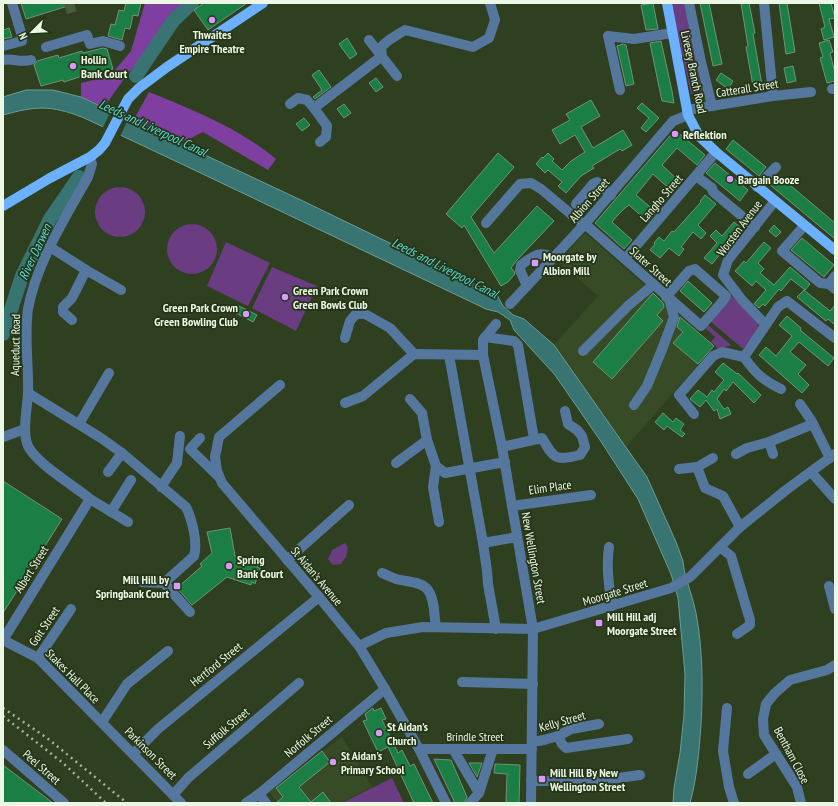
<svg xmlns="http://www.w3.org/2000/svg" width="838" height="806" font-family="'PT Sans Narrow',sans-serif">
	<rect width="100%" height="100%" fill="#2f4021"/>
	<g fill="#374b26">
		<path d="M585 233 714 346 626 447 554 345 598 296 559 262Z"/>
		<path d="M342 737 372 787 340 803H278L269 792Z"/>
	</g>
	<g fill="#6a3c82">
		<path d="M671 3H684L702 91 691 94Z"/>
		<circle cx="120" cy="212" r="25"/>
		<circle cx="192" cy="249" r="25"/>
		<path d="M226 242 270 263 248 306 207 286Z"/>
		<path d="M272 267 317 286 296 331 252 308Z"/>
		<path d="M732 296 758 324 759 329 743 349 710 321Z"/>
		<path d="M708 325 731 345 730 346 718 348 711 342 715 337 706 329Z"/>
		<path d="M345 543 348 547 346 557 341 564 333 565 328 559 332 550Z"/>
		<path d="M392 778 404 803H342Z"/>
	</g>
	<g fill="#7f3fa0">
		<path d="M145 3H186L168 18 143 58 129 72 104 107 81 97V83L110 76 131 51Z"/>
		<path d="M149 92C193 110 239 128 276 159L268 170 203 132 181 143 133 121Z"/>
	</g>
	<path fill="#377472" stroke="#6d9c94" d="M26 90H53L81 97 303 201 497 295 503 306 513 315 524 319 554 345 637 463 647 477 676 542 683 561 684 569C687 583 693 598 696 613 703 650 703 687 701 725 699 751 697 778 690 803H673L674 788 680 753 684 715 685 674 678 598 671 574 638 499 602 443 555 375 514 330 510 320 498 312 486 309 188 167 82 117C50 105 36 106 3 115V97Z"/>
	<path fill="#2f4021" d="M112 109 129 117 120 137 102 129Z"/>
	<g fill="none" stroke-linecap="round" stroke-linejoin="round">
		<g stroke="#377472" stroke-width="14">
			<path d="M136 76 173 21 192 3"/>
			<path d="M3 334 22 276 50 219 79 177"/>
		</g>
	</g>
	<g fill="#1b7e44" stroke="#709379">
		<path d="M21 3H71V5L26 19Z"/>
		<path d="M126 3H141L138 16 133 15 130 29 125 28 122 40 108 36 111 24 115 25 119 10 124 11Z"/>
		<path d="M204 3H247L208 30 194 10Z"/>
		<path d="M653 3 658 29 646 30 641 5Z"/>
		<path d="M700 3H709L722 64 713 66Z"/>
		<path d="M741 3H749L755 33 753 34 762 85 753 86 746 47 748 46Z"/>
		<path d="M779 3H787L795 52 786 54Z"/>
		<path d="M819 3H831L835 18 829 19 834 37 824 40 821 29 825 27Z"/>
		<path d="M9 28 12 37 3 39V30Z"/>
		<path d="M347 38 357 54 350 59 339 44Z"/>
		<path d="M829 40 833 52 830 53 835 73V81L827 83 820 58 823 57 819 43Z"/>
		<path d="M661 41 672 91 674 103 662 101 658 82 650 43Z"/>
		<path d="M623 44 626 45 634 84 626 86 617 46Z"/>
		<path d="M103 48 107 49 113 69 89 77 88 74 64 82 63 80 41 86 34 65 37 61 58 55 59 58 82 51 83 53Z"/>
		<path d="M793 66 796 81 787 83 784 68Z"/>
		<path d="M319 70 331 87 315 99 313 97 322 90 312 75Z"/>
		<path d="M721 73 733 81 728 89 716 80Z"/>
		<path d="M376 78 383 87 376 92 369 83Z"/>
		<path d="M591 100 600 116 581 127 593 148 623 130 632 145 622 151 620 149 592 166 594 168 581 176 566 193 558 186 562 182 548 170 545 173 536 164 542 157 543 158 548 153 554 159 552 161 562 170 571 161 585 152 575 135 560 144 552 130 570 120 566 114Z"/>
		<path d="M642 103 659 118 646 132 641 128 649 118 637 108Z"/>
		<path d="M344 104 351 113 344 118 337 109Z"/>
		<path d="M304 118 310 125 302 131 296 124Z"/>
		<path d="M675 130 705 155 697 165 677 148 662 165 681 183 673 192 653 174 636 195 656 212 653 216 648 222 629 205 625 208 616 217 612 222 632 240 624 249 595 223Z"/>
		<path d="M733 140 766 167 759 176 726 149Z"/>
		<path d="M498 153 514 167 471 217 494 253 537 206 554 221 517 260 511 268 514 271 515 274 508 282 501 286 464 225 462 228 446 214Z"/>
		<path d="M715 163 748 190 740 201 706 173Z"/>
		<path d="M778 175 835 223V239L769 184Z"/>
		<path d="M705 195 716 204 698 225 706 233 701 239 693 232 681 247 684 249 679 256 669 248 660 258 650 250 655 244 654 243 659 237 664 241 672 231 674 232 701 202 700 201Z"/>
		<path d="M734 222 741 228 712 264 704 258 717 243 710 236 716 230 722 236Z"/>
		<path d="M774 225 781 232 776 237 769 231Z"/>
		<path d="M802 238 834 265 824 277 791 250Z"/>
		<path d="M764 242 771 248 758 263 764 269 760 273 774 285 790 267 810 284 805 290 791 279 781 291 779 289 765 306 763 304 759 308 754 304 766 290 756 281 752 286 735 271 744 261 746 263Z"/>
		<path d="M688 281 712 303 704 312 680 291Z"/>
		<path d="M804 290 830 311 835 305V325L828 319 826 321 797 297Z"/>
		<path d="M653 293 663 303 664 307 657 315 663 321 612 379 593 362Z"/>
		<path d="M239 306 257 315 253 322 236 313Z"/>
		<path d="M787 316 801 328 800 330 834 358 828 366 799 342 790 352 806 365 798 374 809 385 802 393 759 355 766 347 776 356 792 336 779 325Z"/>
		<path d="M680 317 714 346 698 364 673 343 683 332 677 327Z"/>
		<path d="M723 363 737 374 738 373 761 395 754 403 733 382 726 391 724 389 717 399 724 409 728 407 731 414 720 419 717 409 714 411 706 400 700 407 690 399 698 390 707 397 712 390 714 392 724 380 715 372Z"/>
		<path d="M663 413 673 422 676 418 684 424 680 430 685 434 682 437 667 426 664 430 655 422Z"/>
		<path d="M3 481 62 519 3 613Z"/>
		<path d="M230 528 235 556 258 564 257 567 260 568 255 584 252 582 251 585 227 577 192 605 177 588 202 566 200 564 212 553 207 532Z"/>
		<path d="M373 708 374 711 381 708 386 719 382 720 398 753 402 750 410 766 414 764 433 803H414L388 747 378 752 363 721 367 720 365 714Z"/>
		<path d="M322 751 330 762 299 787 311 802 323 792 331 803H276L283 797 276 788Z"/>
		<path d="M434 759 451 760 467 797 464 803H455Z"/>
		<path d="M469 763H482L477 777Z"/>
		<path d="M495 764 520 765 519 803H506L507 774 494 773Z"/>
		<path d="M3 765 53 803H3Z"/>
	</g>
	<g fill="none" stroke-linecap="round" stroke-linejoin="round">
		<path stroke="#4b5c3e" stroke-width="10" stroke-dasharray="10 5" stroke-linecap="butt" d="M69 3 73 17"/>
		<g stroke="#55779d" stroke-width="10">
			<path d="M689 3 701 62 712 106"/>
			<path d="M764 3 773 96"/>
			<path d="M369 40 397 76"/>
			<path d="M3 46 22 41V36L12 3"/>
			<path d="M46 47 87 35 90 44 103 41 120 46"/>
			<path d="M3 60C14 58 19 63 31 60"/>
			<path d="M832 89H835"/>
			<path d="M620 90 608 36 634 39 672 33"/>
			<path d="M290 104 298 98 307 100 314 108 327 126 326 137 320 142"/>
			<path d="M314 108 382 56 381 47 389 40 405 30 473 47 489 38 495 20 490 3"/>
			<path d="M687 110 773 96 811 92"/>
			<path d="M696 176 712 188 713 192 755 227"/>
			<path d="M757 187 776 167"/>
			<path d="M576 204 593 184 597 182 611 195"/>
			<path d="M486 223 520 184 531 183 541 189 584 225"/>
			<path d="M585 224 701 326 722 302 726 296 695 269 689 271 666 297"/>
			<path d="M804 226 782 251 820 283 829 284"/>
			<path d="M50 247 86 270 121 290"/>
			<path d="M625 259 716 152"/>
			<path d="M835 276 829 284 835 289"/>
			<path d="M527 286 520 270 521 265C533 256 540 250 553 258"/>
			<path d="M510 304 584 225 673 121 688 115"/>
			<path d="M72 320 63 312V307L72 298 86 270"/>
			<path d="M496 324 483 340V355L502 447 533 629 531 803"/>
			<path d="M765 324 742 300 723 275 728 260 775 201"/>
			<path d="M485 337 514 341 518 345 534 439"/>
			<path d="M345 338 350 321 356 314H365L390 328 414 354"/>
			<path d="M583 351 629 305 653 285"/>
			<path d="M449 355 483 543 487 571 488 584 496 629"/>
			<path d="M744 357 778 307 787 301 835 338"/>
			<path d="M744 357C755 373 764 381 781 389"/>
			<path d="M280 385 219 437 215 457 217 471 222 483 319 597 359 646 385 689 419 749 446 803"/>
			<path d="M28 393 101 438 122 453 186 507C192 519 198 543 194 556L164 583 142 582"/>
			<path d="M410 399 422 413 427 440 436 466 445 473 505 462"/>
			<path d="M345 403 363 396 414 354 483 355"/>
			<path d="M800 404 811 420 830 458"/>
			<path d="M634 405 647 386 663 347 674 317 669 299"/>
			<path d="M694 414 679 395 713 356 722 352 744 357"/>
			<path d="M79 424 109 373"/>
			<path d="M3 437 25 429"/>
			<path d="M200 438 190 449 219 477"/>
			<path d="M769 442 773 454"/>
			<path d="M502 447 542 438C554 459 555 461 580 455L585 447 582 436 577 430 568 424 565 411"/>
			<path d="M736 454 747 448 769 442 813 424"/>
			<path d="M396 463 427 440"/>
			<path d="M436 466 433 487 439 522"/>
			<path d="M697 467 705 488 723 496 740 527"/>
			<path d="M679 469 697 467 713 458"/>
			<path d="M108 472 122 453"/>
			<path d="M811 472 835 499"/>
			<path d="M161 487 177 463 180 436"/>
			<path d="M90 499 128 522"/>
			<path d="M512 506 591 495"/>
			<path d="M111 512 131 480"/>
			<path d="M483 543 517 537"/>
			<path d="M609 547C606 568 609 586 612 606"/>
			<path d="M720 547 731 556 750 620V625L737 634"/>
			<path d="M287 560 349 505"/>
			<path d="M382 573C387 575 391 577 396 579 406 582 422 581 428 590 435 600 434 616 436 627"/>
			<path d="M164 583 190 612"/>
			<path d="M829 586 835 609"/>
			<path d="M3 640 90 499C73 485 37 464 28 446 22 433 27 409 28 394 29 367 24 336 28 309 36 264 66 216 88 177L92 164 90 157"/>
			<path d="M3 640 38 658 181 803"/>
			<path d="M359 646 386 633 423 627 533 629 671 588 690 577 740 527 786 490 835 454"/>
			<path d="M38 658 71 609"/>
			<path d="M462 682 533 684"/>
			<path d="M727 708 723 751 729 787 734 803"/>
			<path d="M102 722 127 684 168 651"/>
			<path d="M558 736 562 744 566 748 628 739"/>
			<path d="M532 742 544 740 558 736 571 729 599 724"/>
			<path d="M419 749H532"/>
			<path d="M453 749 479 793"/>
			<path d="M3 750 64 803"/>
			<path d="M133 754 158 729 319 597"/>
			<path d="M748 774 776 754"/>
			<path d="M531 781H566L588 782 640 775"/>
			<path d="M259 794 266 803"/>
			<path d="M173 795 188 778 299 683"/>
			<path d="M246 803 259 794 385 689"/>
			<path d="M470 803 479 793 493 749"/>
			<path d="M801 803 797 787 764 735 763 719 766 704 775 693 790 680 827 670 835 665"/>
		</g>
		<g stroke="#6bb1ff" stroke-width="10">
			<path d="M667 3 688 115 699 136 716 152 835 250"/>
			<path d="M3 206 50 178 90 157 99 150 105 143 128 99 139 88 167 67 263 3"/>
		</g>
		<g stroke="#a5b29b" stroke-width="2.5" stroke-dasharray="2 4" stroke-linecap="butt">
			<path d="M3 708 47 738 127 803"/>
			<path d="M3 716 63 763 106 803"/>
		</g>
	</g>
	<g fill="#d79bf9" stroke="#253517" stroke-width="1.5">
		<circle cx="212" cy="20" r="4"/>
		<circle cx="73" cy="66" r="4"/>
		<circle cx="675" cy="134" r="4"/>
		<circle cx="730" cy="179" r="4"/>
		<rect x="531" y="259" width="8" height="8" rx="2"/>
		<circle cx="285" cy="297" r="4"/>
		<circle cx="246" cy="314" r="4"/>
		<circle cx="229" cy="566" r="4"/>
		<rect x="173" y="582" width="8" height="8" rx="2"/>
		<rect x="595" y="619" width="8" height="8" rx="2"/>
		<circle cx="379" cy="733" r="4"/>
		<circle cx="333" cy="762" r="4"/>
		<rect x="538" y="775" width="8" height="8" rx="2"/>
	</g>
	<g text-anchor="middle" dominant-baseline="central" stroke-width="3.5" stroke-linejoin="round" paint-order="stroke">
		<g font-size="12" font-weight="bold" fill="#ecf8e5" stroke="#253517" text-anchor="start">
			<text x="212" y="34" text-anchor="middle">Thwaites<tspan x="212" dy="14">Empire Theatre</tspan></text>
			<text x="81" y="59">Hollin<tspan x="81" dy="14">Bank Court</tspan></text>
			<text x="683" y="134">Reflektion</text>
			<text x="738" y="179">Bargain Booze</text>
			<text x="543" y="256">Moorgate by<tspan x="543" dy="14">Albion Mill</tspan></text>
			<text x="293" y="290">Green Park Crown<tspan x="293" dy="14">Green Bowls Club</tspan></text>
			<text x="238" y="307" text-anchor="end">Green Park Crown<tspan x="238" dy="14">Green Bowling Club</tspan></text>
			<text x="237" y="559">Spring<tspan x="237" dy="14">Bank Court</tspan></text>
			<text x="169" y="579" text-anchor="end">Mill Hill by<tspan x="169" dy="14">Springbank Court</tspan></text>
			<text x="607" y="616">Mill Hill adj<tspan x="607" dy="14">Moorgate Street</tspan></text>
			<text x="387" y="726">St Aidan’s<tspan x="387" dy="14">Church</tspan></text>
			<text x="341" y="755">St Aidan's<tspan x="341" dy="14">Primary School</tspan></text>
			<text x="550" y="772">Mill Hill By New<tspan x="550" dy="14">Wellington Street</tspan></text>
		</g>
		<g font-size="12" fill="#ecf8e5" stroke="#253517">
			<text transform="translate(694 72) rotate(78)">Livesey Branch Road</text>
			<text transform="translate(747 88) rotate(-9)">Catterall Street</text>
			<text transform="translate(661 198) rotate(-49)">Langho Street</text>
			<text transform="translate(589 200) rotate(-49)">Albion Street</text>
			<text transform="translate(739 228) rotate(-53)">Worsten Avenue</text>
			<text transform="translate(651 266) rotate(42)">Slater Street</text>
			<text transform="translate(15 345) rotate(-89)">Aqueduct Road</text>
			<text transform="translate(550 487) rotate(-8)">Elim Place</text>
			<text transform="translate(534 558) rotate(80)">New Wellington Street</text>
			<text transform="translate(31 569) rotate(-58)">Albert Street</text>
			<text transform="translate(317 576) rotate(50)">St Aidan's Avenue</text>
			<text transform="translate(615 592) rotate(-17)">Moorgate Street</text>
			<text transform="translate(44 626) rotate(-56)">Goit Street</text>
			<text transform="translate(216 664) rotate(-39)">Hertford Street</text>
			<text transform="translate(73 676) rotate(45)">Stakes Hall Place</text>
			<text transform="translate(562 721) rotate(-16)">Kelly Street</text>
			<text transform="translate(226 728) rotate(-40)">Suffolk Street</text>
			<text transform="translate(308 736) rotate(-40)">Norfolk Street</text>
			<text x="475" y="736">Brindle Street</text>
			<text transform="translate(151 753) rotate(45)">Parkinson Street</text>
			<text transform="translate(792 755) rotate(62)">Bentham Close</text>
			<text transform="translate(42 767) rotate(41)">Peel Street</text>
		</g>
		<g font-size="13" font-style="italic" fill="#57d8d4" stroke="#253517">
			<text transform="translate(153 128) rotate(25)">Leeds and Liverpool Canal</text>
			<text transform="translate(35 252) rotate(-65)">River Darwen</text>
			<text transform="translate(445 268) rotate(27)">Leeds and Liverpool Canal</text>
		</g>
	</g>
	<rect width="838" height="806" fill="none" stroke="#ecf8e5" stroke-width="8"/>
	<g transform="translate(32 32) rotate(246)" stroke="#253517" stroke-width="3" paint-order="stroke">
	<path d="M0-3L7 15L0 10L-7 15Z" fill="#ecf8e5"/>
	<text y="-6" font-size="11" font-weight="bold" text-anchor="middle" fill="#ecf8e5">N</text>
	</g>
</svg>
